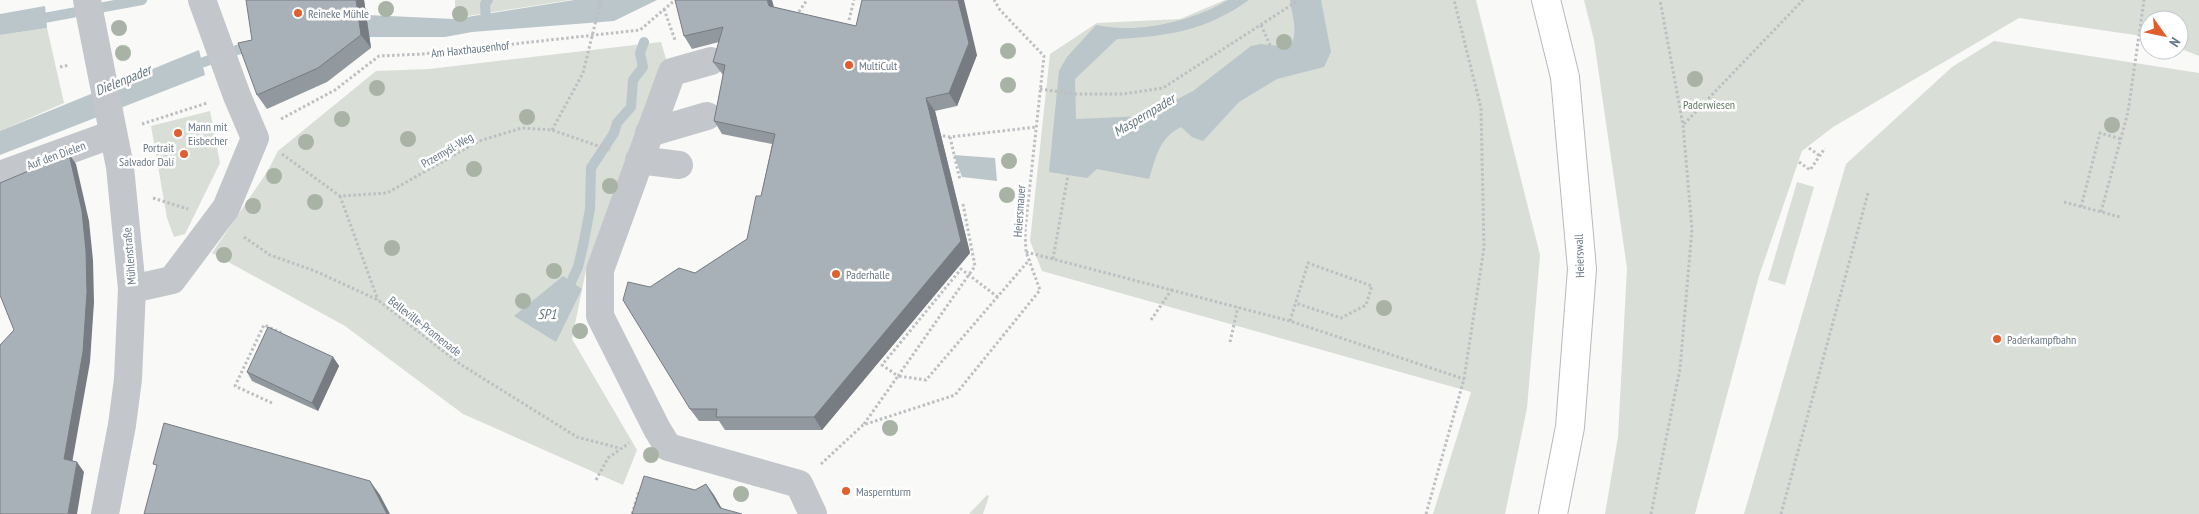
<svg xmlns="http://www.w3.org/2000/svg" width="2199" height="514" font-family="'PT Sans Narrow',sans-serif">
	<rect width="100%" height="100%" fill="#f9f9f7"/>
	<g fill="#d9ded6">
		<path d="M455 0H570L455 18Z"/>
		<path d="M1225 0H1476L1540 255 1527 408 1505 514H1433L1471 392 1042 271 1030 241 1050 54 1097 23 1180 19Z"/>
		<path d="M1584 0H2199V56L2179 48V20H2149V37L2019 18 1833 127 1802 151 1759 276 1695 514H1605L1618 437 1627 268 1594 40Z"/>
		<path d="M47 28 64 103 0 131V35Z"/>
		<path d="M1994 41 2199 73V514H1744L1846 164 1952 67Z"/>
		<path d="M661 42 666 59 586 270 572 339 637 450 623 485 463 414 345 326 212 253 267 172 278 151 376 71 429 69Z"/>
		<path d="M210 111 220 163 185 234 174 237 167 218 151 126Z"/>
		<path d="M1797 182 1814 187 1785 285 1768 280Z"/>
		<path d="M987 495 989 496 983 514H969Z"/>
	</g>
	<g fill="#bbc6cb">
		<path d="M574 0H657L614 21 472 32 445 37H370L335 41 341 17 367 15 454 19Z"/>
		<path d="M1228 0H1249C1205 31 1169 36 1117 39L1075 79 1076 119 1145 116 1193 91 1251 46 1261 44 1290 47C1299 31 1292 17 1290 0H1321L1331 52 1324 67 1277 79 1239 102 1203 141 1192 137 1181 127C1159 138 1156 157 1149 179L1097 169 1087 178 1049 172 1059 71 1067 57 1096 25C1138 34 1191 22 1228 0Z"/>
		<path d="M45 6 47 28 0 35V14Z"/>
		<path d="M199 50 205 75 0 155V131Z"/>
		<path d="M954 155 995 158 997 181 962 177Z"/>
		<path d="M563 276 582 289 556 342 514 316Z"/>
	</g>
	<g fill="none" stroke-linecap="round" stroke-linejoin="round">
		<g stroke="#bbc6cb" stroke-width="10">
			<path d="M33 20 142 0"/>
			<path d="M486 22 485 4 488 0"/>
			<path d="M190 67 251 45"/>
			<path d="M566 293 578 267 583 246 590 209 591 168 614 133 617 123 631 107 633 80 643 67 640 53 644 42"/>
		</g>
		<defs>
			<path id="major" d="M1546 0 1565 77 1582 269 1570 427 1553 514"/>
		</defs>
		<use href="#major" stroke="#b6babe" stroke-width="30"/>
		<g stroke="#bdbfc2" stroke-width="3" stroke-dasharray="2.5 2.5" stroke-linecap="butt">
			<path d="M664 9 675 40"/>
			<path d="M796 16 807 0"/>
			<path d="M849 20 854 0"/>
			<path d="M1261 25 1270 45"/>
			<path d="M60 67 69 65"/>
			<path d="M1040 89 1075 94H1123L1163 88 1299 0"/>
			<path d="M281 119 335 90 379 56 423 54 640 30 675 0"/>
			<path d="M142 124 207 103"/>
			<path d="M1684 124 1803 0"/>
			<path d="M552 130 583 73 601 0"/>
			<path d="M938 135 950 137 1036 127"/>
			<path d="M950 137 960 180"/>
			<path d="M1809 148 1820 156"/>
			<path d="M282 154 340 196 387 193 479 141 522 128 552 130 610 150"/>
			<path d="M1799 162 1810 170 1825 148"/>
			<path d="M340 196 378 300"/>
			<path d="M153 198 188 209"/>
			<path d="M2064 202 2120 217"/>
			<path d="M963 204 975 266 898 376 882 365 961 269 999 298"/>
			<path d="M2081 207 2100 133 2121 139"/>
			<path d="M2101 212 2128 112 2144 0"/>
			<path d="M244 237 270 255 315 271 378 300 460 364 577 437 619 448"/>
			<path d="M1026 252 1290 321 1464 379"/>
			<path d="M1053 259 1068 175"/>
			<path d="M1151 320 1172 289"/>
			<path d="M1290 321 1308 263 1372 286 1366 305 1341 318 1295 303"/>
			<path d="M1230 342 1238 307"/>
			<path d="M272 403 235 386 264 325 284 334"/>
			<path d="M864 424 898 376 926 380 1030 259"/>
			<path d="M821 464 863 425 955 395 1040 290 1026 252 1025 231 1044 56 1000 10 994 0"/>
			<path d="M596 480 608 458 629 443"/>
			<path d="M632 514 639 491"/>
			<path d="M1426 514 1464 379 1484 248 1481 108 1454 0"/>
			<path d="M1651 514 1680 369 1692 229 1683 125 1660 0"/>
			<path d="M1781 514 1868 193"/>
		</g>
		<g stroke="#c3c6ca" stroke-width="28">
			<path d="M87 0 120 167 132 289 128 379 122 425 105 514"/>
			<path d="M711 61 672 72 600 270V316L657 429 668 447 799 484 813 514"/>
			<path d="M649 133 707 116"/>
			<path d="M639 160 679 165"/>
			<path d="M0 175 113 134"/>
			<path d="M132 289 172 280 226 208 255 138 237 96 202 0"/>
		</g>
		<use href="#major" stroke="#fff" stroke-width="28"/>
	</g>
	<g fill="#a8b3a6">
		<circle cx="386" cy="9" r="8"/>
		<circle cx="460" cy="14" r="8"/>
		<circle cx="119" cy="28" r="8"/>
		<circle cx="1284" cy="42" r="8"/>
		<circle cx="1008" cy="51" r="8"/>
		<circle cx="123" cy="53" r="8"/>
		<circle cx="1695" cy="79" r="8"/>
		<circle cx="1008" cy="85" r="8"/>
		<circle cx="377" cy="88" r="8"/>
		<circle cx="527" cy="117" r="8"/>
		<circle cx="342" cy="119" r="8"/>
		<circle cx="2112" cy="125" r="8"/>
		<circle cx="408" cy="139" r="8"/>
		<circle cx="306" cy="142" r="8"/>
		<circle cx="1009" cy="161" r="8"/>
		<circle cx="474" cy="169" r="8"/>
		<circle cx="274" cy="176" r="8"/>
		<circle cx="610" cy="186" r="8"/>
		<circle cx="1007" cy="195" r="8"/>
		<circle cx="315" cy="202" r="8"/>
		<circle cx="253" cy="206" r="8"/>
		<circle cx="392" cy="248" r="8"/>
		<circle cx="224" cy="255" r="8"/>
		<circle cx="554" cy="271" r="8"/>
		<circle cx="523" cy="301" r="8"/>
		<circle cx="1384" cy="308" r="8"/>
		<circle cx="580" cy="331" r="8"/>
		<circle cx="890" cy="428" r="8"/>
		<circle cx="651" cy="455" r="8"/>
		<circle cx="741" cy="494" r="8"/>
	</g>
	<g fill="#91989e">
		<path d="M364 0 371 48 327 82 267 109 257 95Z"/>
		<path d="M774 7 977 55 957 106 935 111 970 253 822 430H725L719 421H699L690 409 650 287 695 273 747 239 761 196 772 144 722 134 714 121 723 75 713 62 719 42 692 49 684 36Z"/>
		<path d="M333 357 339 366 318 411 252 381 247 372Z"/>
	</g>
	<g fill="#767c81">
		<path d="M356 0H364L371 48 361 35Z"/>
		<path d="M767 0H772L777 18 769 6Z"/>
		<path d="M958 0H964L977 55 957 106 949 93Z"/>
		<path d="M926 98 935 111 970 253 822 430 814 417Z"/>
		<path d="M69 154 76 164 89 221 93 260 94 302 90 362 71 469 64 459Z"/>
		<path d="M333 357 339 366 318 411 312 403Z"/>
		<path d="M77 462 84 472 77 514H68Z"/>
		<path d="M370 481 380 495 390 514H387Z"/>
		<path d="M706 484 714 495 725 514 720 508Z"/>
	</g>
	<g fill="#a9b1b8" stroke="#767c81">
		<path d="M246 0H356L361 35 318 68 257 95 238 43 252 40Z"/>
		<path d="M675 0H767L769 6 856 26 862 0H958L969 43 949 93 926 98 961 241 814 417H716L717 409H690L623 300 628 282 650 287 679 268 695 273 747 239 756 196H761L775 134 714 121 725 65 713 62 723 27 684 36Z"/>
		<path d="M69 154 82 211 86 251 87 292 83 352 64 459 77 462 68 514H0V345L14 330 0 295V183Z"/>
		<path d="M268 327 333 357 312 403 247 372Z"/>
		<path d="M164 423 370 481 387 514H144L157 465 153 464Z"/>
		<path d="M644 476 695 490 706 484 720 508 742 514H632Z"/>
	</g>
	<g fill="#e15f2f" stroke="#fff" stroke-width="2">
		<circle cx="298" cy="13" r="5"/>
		<circle cx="849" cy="65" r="5"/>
		<circle cx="178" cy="133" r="5"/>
		<circle cx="184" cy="154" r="5"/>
		<circle cx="836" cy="274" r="5"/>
		<circle cx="1997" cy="339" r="5"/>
		<circle cx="846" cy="491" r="5"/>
	</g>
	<g text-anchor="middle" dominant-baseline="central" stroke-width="5" stroke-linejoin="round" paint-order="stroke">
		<g font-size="12" fill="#697887" stroke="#fff" text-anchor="start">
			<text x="308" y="13">Reineke Mühle</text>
			<text x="859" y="65">MultiCult</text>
			<text x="188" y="126">Mann mit<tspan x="188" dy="14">Eisbecher</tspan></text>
			<text x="174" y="147" text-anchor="end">Portrait<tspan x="174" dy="14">Salvador Dalí</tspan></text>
			<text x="846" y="274">Paderhalle</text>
			<text x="2007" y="339">Paderkampfbahn</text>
			<text x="856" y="491">Maspernturm</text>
		</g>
		<g font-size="12" fill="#697887" stroke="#fff">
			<text transform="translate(470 49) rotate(-6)">Am Haxthausenhof</text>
			<text transform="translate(447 150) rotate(-30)">Przemyśl-Weg</text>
			<text transform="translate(56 155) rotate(-20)">Auf den Dielen</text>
			<text transform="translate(1019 211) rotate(-86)">Heiersmauer</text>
			<text transform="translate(129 256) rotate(-95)">Mühlenstraße</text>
			<text transform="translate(1579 256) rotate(-92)">Heierswall</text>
			<text transform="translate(425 326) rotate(38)">Belleville-Promenade</text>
		</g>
		<g font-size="12" fill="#667963" stroke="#fff">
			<text x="1709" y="104">Paderwiesen</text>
		</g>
		<g font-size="14" font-style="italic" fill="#647982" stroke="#fff">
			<text transform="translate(123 80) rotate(-22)">Dielenpader</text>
			<text transform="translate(1144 115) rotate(-31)">Maspernpader</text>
			<text x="547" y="314">SP1</text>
		</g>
	</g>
	<g transform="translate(2164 35) rotate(123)"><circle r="24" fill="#ffffff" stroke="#c3c9cf"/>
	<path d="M0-4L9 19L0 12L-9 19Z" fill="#e15f2f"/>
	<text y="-8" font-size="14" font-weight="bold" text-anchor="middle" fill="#697887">N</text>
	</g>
</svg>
